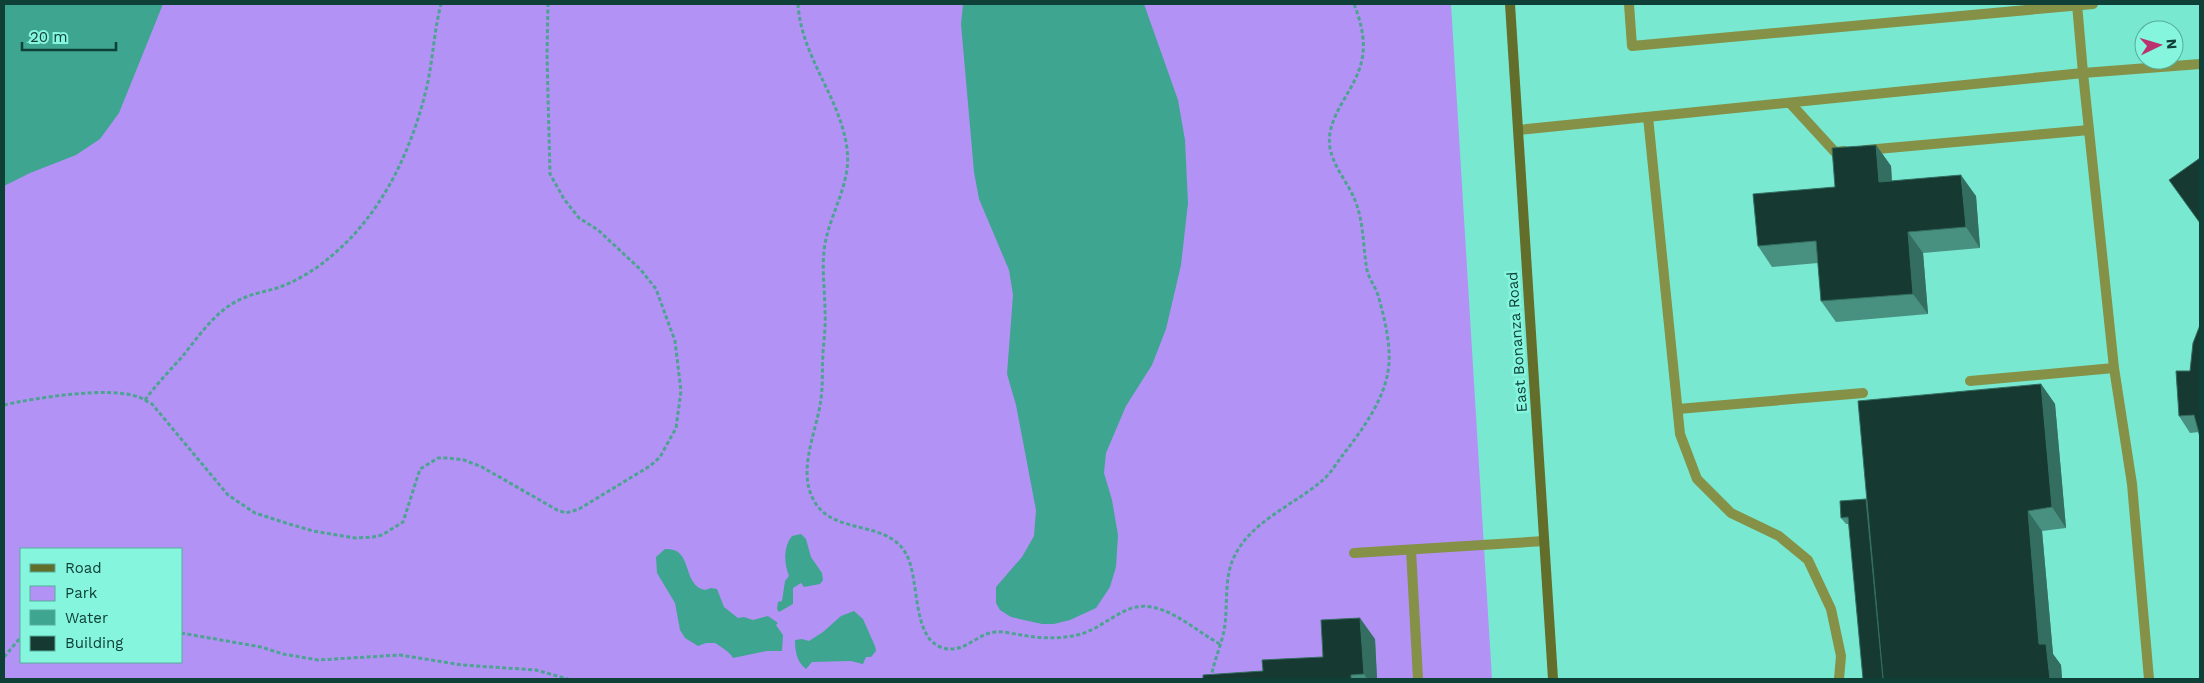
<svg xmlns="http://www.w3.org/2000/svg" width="2204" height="683" font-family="'Work Sans',sans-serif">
	<rect width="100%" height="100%" fill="#79e8d0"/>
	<path fill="#b392f5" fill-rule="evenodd" d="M4 4H1451L1492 679H4ZM21 549H181V662H21Z"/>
	<g fill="#3ea591">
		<path d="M4 4H163L119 113 100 139 76 155 30 173 4 186Z"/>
		<path d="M963 4H1144L1178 100 1185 140 1188 203 1181 265 1166 329 1152 365 1126 406 1106 453 1104 473 1112 500 1118 535 1116 567 1110 587 1096 608 1070 620 1054 624H1042L1011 617 1000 610 996 603V587L1022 557 1034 536 1036 510 1016 405 1007 374 1013 295 1009 270 979 199 974 172 961 24Z"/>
		<path d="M801 534 806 539 811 557 822 573 823 580 820 584 804 587 801 583 793 588V604L779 612 777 609 778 602 782 601 785 581 789 576C784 563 783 547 792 536Z"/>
		<path d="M665 549C694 547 681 585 705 590L711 588 717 589 724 607 738 618 744 617 753 620 768 616 778 623 776 625 783 635 782 651H767L733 658C729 651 721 647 715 643H706L698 646 685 638 680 630 675 603 657 573 656 557Z"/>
		<path d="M854 611 863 619 875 646 876 651 871 657H866L863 664 851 661 812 662 806 669C797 662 795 652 795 640L802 639 809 641 823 632 841 616Z"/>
	</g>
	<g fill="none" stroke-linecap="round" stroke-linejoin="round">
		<g stroke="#4da391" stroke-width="3" stroke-dasharray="4 2.5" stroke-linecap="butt">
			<path d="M798 4C801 57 841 98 847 149 852 181 830 214 825 244 821 267 825 289 825 311 826 325 824 339 823 352 822 368 823 383 821 399 817 432 795 473 816 504 836 534 886 521 905 552 921 577 910 638 943 648 964 654 976 634 995 632 1004 631 1013 634 1021 635 1038 638 1055 639 1072 636 1094 633 1108 618 1127 610 1160 595 1193 630 1220 644"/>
			<path d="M145 400C156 385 169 371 182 357 198 337 214 313 237 301 250 294 264 292 277 288 295 282 315 270 329 258 382 215 412 150 427 86 433 59 434 31 441 4"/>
			<path d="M4 405C34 398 110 386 138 397 143 398 147 402 152 404L228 495 255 513 286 523 313 531 355 538 373 537 382 535 403 522 420 469 438 458H449L464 460 482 467 557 510 566 513 579 509 650 466 660 457 676 428 681 391 675 341 656 289 641 270 598 230 579 218 564 199 550 174 547 55 548 4"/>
			<path d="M181 633 261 647 283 654 318 660 400 655 462 665 536 670 568 679"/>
			<path d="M4 657 21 637"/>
			<path d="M1211 679C1213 665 1218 653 1222 639 1230 612 1222 582 1234 557 1251 521 1294 505 1323 480 1330 474 1336 464 1342 456 1365 426 1392 391 1389 351 1388 332 1383 313 1378 295 1375 286 1369 279 1367 270 1363 248 1364 224 1356 203 1349 183 1334 169 1330 148 1325 118 1352 94 1360 67 1367 46 1362 24 1354 4"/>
		</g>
		<g stroke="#849146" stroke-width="10">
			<path d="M1629 4 1632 46 2093 4"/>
			<path d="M1790 103 1835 152 1844 151"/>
			<path d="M1648 117 1680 434 1697 479 1731 513 1779 536 1808 560 1831 609 1841 656 1839 679"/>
			<path d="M1518 130 2083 73 2077 4"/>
			<path d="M1866 150 2089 130"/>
			<path d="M2114 368 2132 484 2149 679"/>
			<path d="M1970 381 2114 368 2083 73 2200 64"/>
			<path d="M1678 409 1863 393"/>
			<path d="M1411 550 1418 679"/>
			<path d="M1354 553 1544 541"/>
		</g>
		<path stroke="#636e2b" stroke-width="10" d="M1510 4 1553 679"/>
	</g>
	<g fill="#489181">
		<path d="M1876 145 1891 166 1892 181 1976 196 1980 248 1923 253 1928 314 1836 322 1821 301 1818 263 1772 267 1758 246 1835 187Z"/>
		<path d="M2190 371 2199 432 2190 433 2179 416Z"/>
		<path d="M2041 384 2055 404 2066 528 2042 531 2053 654 2061 665 2062 679H1863L1849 524H1846L1841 518 1866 499Z"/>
		<path d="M1375 639 1377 679H1203L1263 671 1323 657Z"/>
	</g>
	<g fill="#346e61">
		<path d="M1876 145 1891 166 1893 203 1879 182Z"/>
		<path d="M1961 175 1976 196 1980 248 1966 227Z"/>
		<path d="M1908 232 1923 253 1928 314 1913 294Z"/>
		<path d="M2041 384 2055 404 2066 528 2052 507Z"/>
		<path d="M2028 511 2042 531 2053 654 2061 665 2062 679H2050L2039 644Z"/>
		<path d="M1360 618 1375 639 1377 679H1367L1364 674Z"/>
	</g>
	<g fill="#163a32" stroke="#346e61">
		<path d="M1876 145 1879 182 1961 175 1966 227 1908 232 1913 294 1821 301 1816 241 1758 246 1753 194 1835 187 1832 148Z"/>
		<path d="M2200 158V223L2169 180Z"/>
		<path d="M2200 325V437L2194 415 2179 416 2176 371H2190L2193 343Z"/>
		<path d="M2041 384 2052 507 2028 511 2039 644H2046L2050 679H1883L1858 401Z"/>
		<path d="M1866 499 1883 679H1863L1848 517 1841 518 1840 501Z"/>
		<path d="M1360 618 1364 674 1351 675V679H1203V675L1263 671 1262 660 1323 657 1321 620Z"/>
	</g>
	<g text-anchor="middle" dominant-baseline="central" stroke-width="5" stroke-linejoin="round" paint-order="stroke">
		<g font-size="15" fill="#0f4037" stroke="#86f5dd">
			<text transform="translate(1517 342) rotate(-94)">East Bonanza Road</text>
		</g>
	</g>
	<rect width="2204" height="683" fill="none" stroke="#0f4037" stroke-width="10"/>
	<rect x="20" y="548" width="162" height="115" fill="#86f5dd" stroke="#56ad9b"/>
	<rect x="30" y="564" width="25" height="8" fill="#636e2b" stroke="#56ad9b"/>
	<text x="65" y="573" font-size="15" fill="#0f4037">Road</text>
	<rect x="30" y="586" width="25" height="15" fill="#b392f5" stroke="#56ad9b"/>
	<text x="65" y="598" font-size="15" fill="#0f4037">Park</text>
	<rect x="30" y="610" width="25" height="15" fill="#3ea591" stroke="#56ad9b"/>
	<text x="65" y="623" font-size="15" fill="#0f4037">Water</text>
	<rect x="30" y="636" width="25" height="15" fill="#163a32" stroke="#56ad9b"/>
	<text x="65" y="648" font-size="15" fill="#0f4037">Building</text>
	<g transform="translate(2159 45) rotate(85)"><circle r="24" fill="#86f5dd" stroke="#56ad9b"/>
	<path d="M0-4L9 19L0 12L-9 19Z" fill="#bb326f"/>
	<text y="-8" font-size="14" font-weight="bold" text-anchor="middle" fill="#0f4037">N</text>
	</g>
	<path d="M22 42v8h94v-8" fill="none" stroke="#0f4037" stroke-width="2.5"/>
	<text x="30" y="42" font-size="15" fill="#0f4037" stroke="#86f5dd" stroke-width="4" paint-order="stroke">20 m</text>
</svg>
